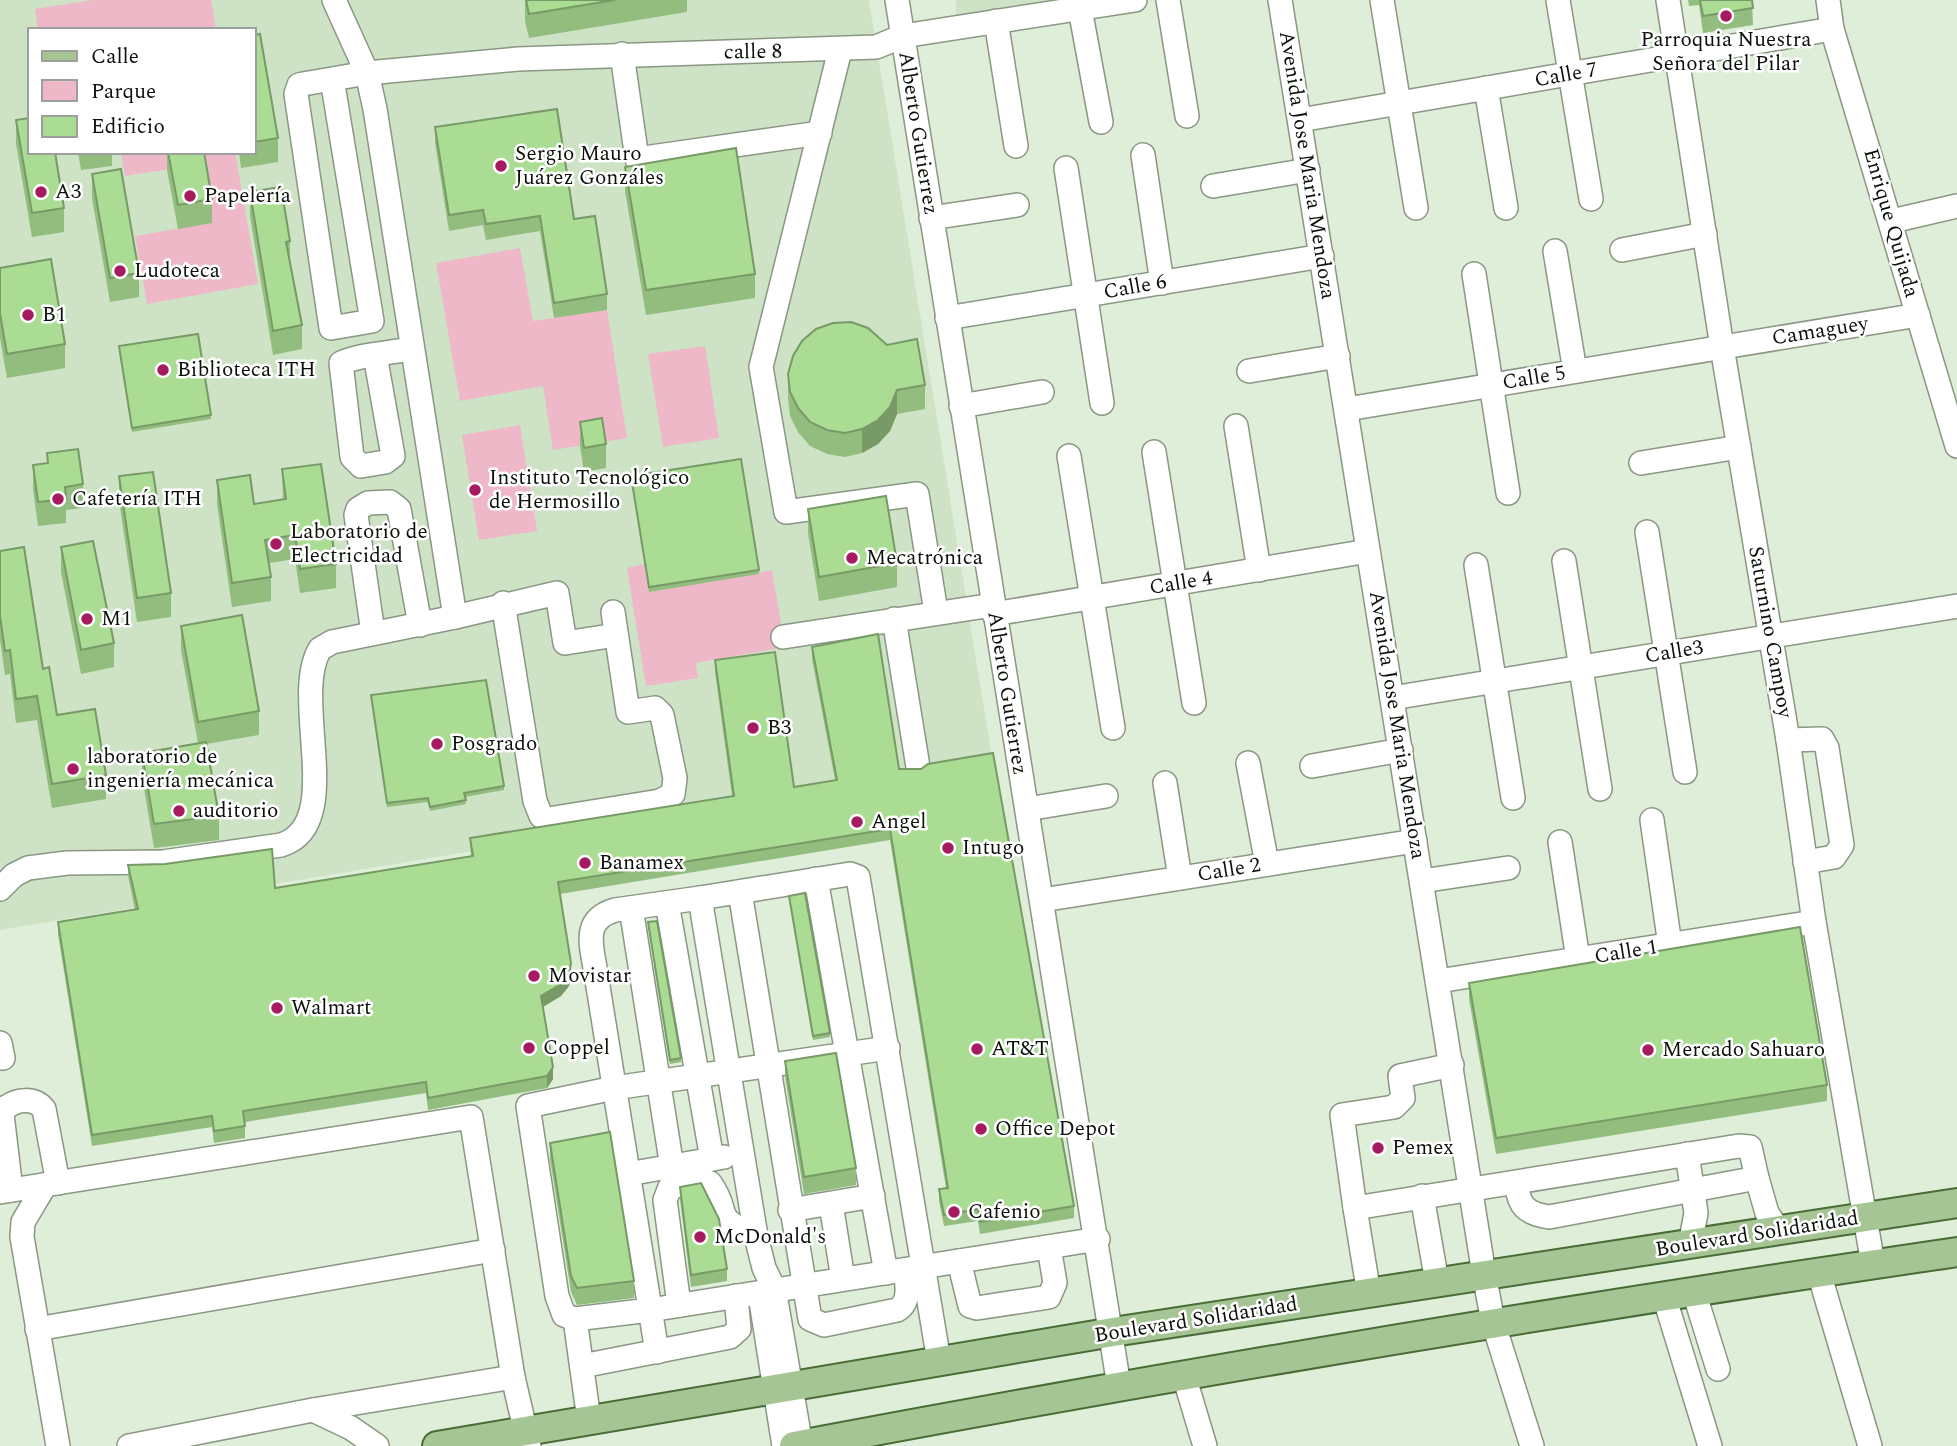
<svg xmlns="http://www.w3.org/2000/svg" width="1957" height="1446" font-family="Spectral,serif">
	<rect width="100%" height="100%" fill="#deeed8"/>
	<g fill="#cee2c6" fill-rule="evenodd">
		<path d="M0 0H869L993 764 0 930ZM30 30H254V152H30Z"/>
		<path d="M956 0H1064L956 17Z"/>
	</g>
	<g fill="#eeb8c9">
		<path d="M92 0H211L216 30H38L35 9Z"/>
		<path d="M121 152H235L258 284 147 304 135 236 211 223 201 164 125 176Z"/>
		<path d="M520 248 533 321 607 310 627 438 553 450 543 386 460 401 436 263Z"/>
		<path d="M705 346 719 438 663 447 648 354Z"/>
		<path d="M520 425 537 531 479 540 462 435Z"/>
		<path d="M645 564 650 592 772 570 785 647 696 663 698 678 646 686 627 568Z"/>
	</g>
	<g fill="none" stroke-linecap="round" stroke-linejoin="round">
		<defs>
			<g id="minor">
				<path d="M334 0 367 73 375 109 455 617 557 593 565 643 616 635"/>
				<path d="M897 0 1119 1386"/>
				<path d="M1168 0 1187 116"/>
				<path d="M1280 0 1484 1274 1493 1322 1532 1446"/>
				<path d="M1382 0 1416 208"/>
				<path d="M1558 0 1591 199"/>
				<path d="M1668 0 1722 347 1788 740 1814 922 1873 1264"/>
				<path d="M1828 0 1832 29 1957 446"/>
				<path d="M1080 9 1101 122"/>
				<path d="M996 21 1016 146"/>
				<path d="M840 50 761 367 786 512 917 494 936 612"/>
				<path d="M622 54 637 159 820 133"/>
				<path d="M332 79 372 321 331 328 296 94 299 85 303 84 367 73 518 59 876 47 903 36 1135 0"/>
				<path d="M1486 88 1506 208"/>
				<path d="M1300 120 1832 29"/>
				<path d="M1143 155 1162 283"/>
				<path d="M1066 168 1102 403"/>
				<path d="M1213 186 1308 170"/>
				<path d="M931 218 1017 205"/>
				<path d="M1892 221 1957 206"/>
				<path d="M1622 250 1705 234"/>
				<path d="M1555 251 1575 371"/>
				<path d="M1474 274 1508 493"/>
				<path d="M947 318 1322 256"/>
				<path d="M375 355 393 456 385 462 361 466 352 457 341 363C361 354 389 353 411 349"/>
				<path d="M1249 371 1338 356"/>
				<path d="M961 406 1042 392"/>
				<path d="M1347 409 1918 315"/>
				<path d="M1236 426 1259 570"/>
				<path d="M1154 452 1194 703"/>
				<path d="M1069 456 1113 728"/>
				<path d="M1641 463 1739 447"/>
				<path d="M1647 532 1685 772"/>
				<path d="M1564 561 1600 789"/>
				<path d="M1476 565 1513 798"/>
				<path d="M503 603 535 801 541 816 548 819 660 801 673 794 675 778 662 715 655 708 628 712 613 612"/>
				<path d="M994 614 1368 551"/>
				<path d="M894 619 918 767"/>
				<path d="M373 633 356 515 358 509 368 503 390 502 399 509 420 625"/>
				<path d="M783 637 993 605"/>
				<path d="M1392 698 1957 606"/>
				<path d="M1788 740 1822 739 1827 748 1842 845 1834 857 1805 862"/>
				<path d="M1248 763 1267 864"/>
				<path d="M1312 766 1401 750"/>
				<path d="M1165 783 1180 878"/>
				<path d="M1027 809 1106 796"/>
				<path d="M1652 820 1670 945"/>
				<path d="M1560 842 1578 959"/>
				<path d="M816 879 886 1273"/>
				<path d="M1422 881 1508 868"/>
				<path d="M0 889 14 875 28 868 67 863 163 862 281 845C347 825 290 698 320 649L332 642 455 617"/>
				<path d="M740 892 810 1319 824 1325 897 1310C911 1302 907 1284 905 1270"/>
				<path d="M1042 900 1415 841"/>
				<path d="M667 903 712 1159"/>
				<path d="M631 908 672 1167"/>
				<path d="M1438 981 1814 922"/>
				<path d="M0 1043 3 1058"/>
				<path d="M888 1048 614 1088 528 1106 557 1296 564 1315 575 1319 650 1310 1098 1239"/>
				<path d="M1687 1154 1696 1213 1690 1245"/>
				<path d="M628 1174 724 1157"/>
				<path d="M1757 1178 1767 1213 1779 1231"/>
				<path d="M45 1185 23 1222 22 1237 58 1446"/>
				<path d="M11 1190 2 1114 5 1108C17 1099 34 1097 44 1109L58 1183"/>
				<path d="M0 1192 471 1117 513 1377 529 1446"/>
				<path d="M1422 1196 1437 1282"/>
				<path d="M831 1204 843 1279"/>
				<path d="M1355 1208 1342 1115 1394 1107 1403 1098 1400 1076 1452 1065"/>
				<path d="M790 1210 873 1196"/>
				<path d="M959 1261 970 1306 977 1308 1049 1297 1055 1283 1049 1247"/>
				<path d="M1819 1273 1870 1446"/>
				<path d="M1694 1292 1718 1369"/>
				<path d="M1369 1294 1355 1208 1739 1146 1750 1147 1757 1178 1549 1217C1525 1213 1519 1206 1516 1183"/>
				<path d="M760 1295 784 1446"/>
				<path d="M1664 1296 1710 1446"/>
				<path d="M679 1305 665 1200 670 1187 705 1181 710 1183C733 1215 708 1216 756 1236"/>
				<path d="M575 1319 589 1420"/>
				<path d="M37 1329 493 1250"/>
				<path d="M657 1352 596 974C592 946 581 920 615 910L700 898"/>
				<path d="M582 1366 730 1337 739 1329 736 1296"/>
				<path d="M1184 1376 1205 1446"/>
				<path d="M313 1410 351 1428 377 1446"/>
				<path d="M801 1445 774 1289 764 1268 756 1236 700 898 850 874 858 877 939 1361"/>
				<path d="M129 1446 313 1410 513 1377"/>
			</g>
			<g id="major">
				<path d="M437 1446 1113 1332 1957 1203"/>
				<path d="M794 1446C1181 1373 1568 1309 1957 1252"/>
			</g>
		</defs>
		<use href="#minor" stroke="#899783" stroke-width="26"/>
		<use href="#major" stroke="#496c36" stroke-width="32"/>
		<use href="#minor" stroke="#fff" stroke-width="23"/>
		<use href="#major" stroke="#a6c595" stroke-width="28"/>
	</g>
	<g fill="#92bd7e">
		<path d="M525 0H687V12L529 38 525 21Z"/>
		<path d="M1688 0H1752L1753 25 1703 33 1699 5 1689 6Z"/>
		<path d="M254 35 278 138V162L241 168 239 152H254Z"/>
		<path d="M16 120 64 208V232L32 237 16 144Z"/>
		<path d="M435 127 574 219 607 294V310L554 318 540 231 486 240 483 225 449 231 435 143Z"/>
		<path d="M78 152H112V166L81 170Z"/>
		<path d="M167 152H204L212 199V223L178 229 167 170Z"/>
		<path d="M625 167 755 274V298L646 315 625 191Z"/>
		<path d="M92 174 139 273V297L110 302 92 198Z"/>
		<path d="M250 192 290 241V265L302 325V349L273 355 250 216Z"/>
		<path d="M0 268 65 344V368L7 378 0 338Z"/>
		<path d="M119 346 211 415V419L132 432Z"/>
		<path d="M788 374 925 385V409L897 414 890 431 878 444 862 453 845 457 827 454 810 446 798 432 790 416 788 398Z"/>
		<path d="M580 422 606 444V468L584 472 580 446Z"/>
		<path d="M47 453 83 484V508L66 510V523L38 526 33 489V465L47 463Z"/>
		<path d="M282 469 336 564V588L300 593 295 559 269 563 271 577V601L232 607 217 504V480L254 504 283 500Z"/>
		<path d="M119 476 171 593V617L137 622 119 500Z"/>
		<path d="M631 476 759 570V574L649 592Z"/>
		<path d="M808 509 897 563V587L819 601 808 533Z"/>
		<path d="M61 547 114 643V667L81 674 61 572Z"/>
		<path d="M0 551 43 669 57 715 106 775V799L52 808 37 720 16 723 10 674 5 675 0 640Z"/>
		<path d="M181 626 259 711V735L206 744 219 816V840L154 848 142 777V753L198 743 181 650Z"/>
		<path d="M812 647 899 769 1074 1206V1218L980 1234 978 1221 944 1226 939 1201V1189L946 1188 890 840 560 894 571 974 569 986 561 996 543 1007 553 1079 547 1088 428 1110 426 1093 245 1122V1138L214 1143 212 1127 92 1146 58 934V922L135 910 128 876V865L275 888 471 857 470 838 732 796 715 672V660L794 787 835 780 812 659Z"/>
		<path d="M371 695 504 786V790L465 797 466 804 430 811 428 802 387 807Z"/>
		<path d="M789 896 830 1033V1037L813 1040Z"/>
		<path d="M648 922 681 1058V1062L670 1064Z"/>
		<path d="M1469 983 1827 1085V1101L1496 1154 1469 999Z"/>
		<path d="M785 1061 856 1168V1185L804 1194 785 1077Z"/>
		<path d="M550 1143 634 1281V1298L577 1305 571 1292 550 1159Z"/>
		<path d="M680 1187 727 1269V1281L691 1287 680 1199Z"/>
	</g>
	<g fill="#779a67">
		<path d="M897 390V414L890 431 878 444 862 453V429Z"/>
		<path d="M571 963V974L569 986 561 996 541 1008V996Z"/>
		<path d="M553 1067V1079L547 1088V1076Z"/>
	</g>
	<g fill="#aadc93" stroke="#779a67" stroke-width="2">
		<path d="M526 0H615L529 14Z"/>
		<path d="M1700 0H1752L1753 8 1703 16Z"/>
		<path d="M260 34 278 138 254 142V35Z"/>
		<path d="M557 109 574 219 595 216 607 294 554 303 540 216 486 224 483 210 449 215 435 127Z"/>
		<path d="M30 118V152H55L64 208 32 213 16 120Z"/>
		<path d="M736 148 755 274 646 290 625 167Z"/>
		<path d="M168 152H204L212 199 178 205Z"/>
		<path d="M121 169 139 273 110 278 92 174Z"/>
		<path d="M281 187 290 241 286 242 302 325 273 331 250 192Z"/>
		<path d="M51 259 65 344 7 354 0 314V268Z"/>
		<path d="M851 322 868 328 887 345 917 339 925 385 897 390 890 407 878 420 862 429 845 433 827 430 810 422 798 408 790 392 788 374 793 356 802 341 816 329 833 323Z"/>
		<path d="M198 334 211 415 132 428 119 346Z"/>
		<path d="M602 418 606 444 584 448 580 422Z"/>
		<path d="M78 449 83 484 65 487 66 499 38 502 33 465 48 463 47 453Z"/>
		<path d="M741 459 759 570 649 587 631 476Z"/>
		<path d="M321 464 336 564 300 569 295 535 265 540 271 577 232 583 217 480 250 475 254 504 286 499 282 469Z"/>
		<path d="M153 472 171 593 137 598 119 476Z"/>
		<path d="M886 496 897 563 819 577 808 509Z"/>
		<path d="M93 541 114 643 81 650 61 547Z"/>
		<path d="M24 547 43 669 49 667 57 715 95 709 106 775 52 784 37 696 16 699 10 650 5 651 0 616V551Z"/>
		<path d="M242 615 259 711 198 722 181 626Z"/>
		<path d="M878 634 899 769H921L928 764 993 753 1074 1206 980 1222 978 1209 944 1215 939 1189 948 1188 890 829 558 882 571 963 569 975 561 984 541 996 553 1067 547 1076 428 1098 426 1082 243 1111 245 1126 214 1131 212 1116 92 1135 58 922 138 909 128 865 165 864 272 849 275 888 473 856 470 838 734 796 715 660 775 652 794 787 837 780 812 647Z"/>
		<path d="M486 680 504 786 464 793 466 800 430 807 428 798 387 803 371 695Z"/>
		<path d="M206 742 219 816 154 824 142 753Z"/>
		<path d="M805 893 830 1033 813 1036 789 896Z"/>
		<path d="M657 921 681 1058 670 1060 648 922Z"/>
		<path d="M1800 927 1827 1085 1496 1138 1469 983Z"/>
		<path d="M836 1053 856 1168 804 1177 785 1061Z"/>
		<path d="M610 1132 634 1281 577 1288 571 1276 550 1143Z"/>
		<path d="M701 1183 719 1219 727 1269 691 1275 680 1187Z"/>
	</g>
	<g fill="#a61a5f" stroke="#fff" stroke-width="2.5">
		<circle cx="1726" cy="16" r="7"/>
		<circle cx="501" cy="166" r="7"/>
		<circle cx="41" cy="192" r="7"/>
		<circle cx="190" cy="196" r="7"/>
		<circle cx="120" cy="271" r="7"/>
		<circle cx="28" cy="315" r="7"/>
		<circle cx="163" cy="370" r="7"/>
		<circle cx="475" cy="490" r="7"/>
		<circle cx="58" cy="499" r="7"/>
		<circle cx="276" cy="544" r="7"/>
		<circle cx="852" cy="558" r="7"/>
		<circle cx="87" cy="619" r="7"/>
		<circle cx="753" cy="728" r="7"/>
		<circle cx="437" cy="744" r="7"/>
		<circle cx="73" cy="769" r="7"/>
		<circle cx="179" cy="811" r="7"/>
		<circle cx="857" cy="822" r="7"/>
		<circle cx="948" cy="848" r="7"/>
		<circle cx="585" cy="863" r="7"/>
		<circle cx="534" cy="976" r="7"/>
		<circle cx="277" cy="1008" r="7"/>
		<circle cx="529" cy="1048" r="7"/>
		<circle cx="977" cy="1049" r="7"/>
		<circle cx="1648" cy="1050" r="7"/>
		<circle cx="981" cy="1129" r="7"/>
		<circle cx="1378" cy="1148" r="7"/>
		<circle cx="954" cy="1212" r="7"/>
		<circle cx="700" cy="1237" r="7"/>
	</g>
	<g text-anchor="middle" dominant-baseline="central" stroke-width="5" stroke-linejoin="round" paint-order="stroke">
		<g font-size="21" fill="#0b1009" stroke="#fff" text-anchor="start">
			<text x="1726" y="40" text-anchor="middle">Parroquia Nuestra<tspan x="1726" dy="24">Señora del Pilar</tspan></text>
			<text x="515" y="154">Sergio Mauro<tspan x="515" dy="24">Juárez Gonzáles</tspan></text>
			<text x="55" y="192">A3</text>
			<text x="204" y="196">Papelería</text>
			<text x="134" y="271">Ludoteca</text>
			<text x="42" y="315">B1</text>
			<text x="177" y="370">Biblioteca ITH</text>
			<text x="489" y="478">Instituto Tecnológico<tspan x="489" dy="24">de Hermosillo</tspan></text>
			<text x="72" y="499">Cafetería ITH</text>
			<text x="290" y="532">Laboratorio de<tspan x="290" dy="24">Electricidad</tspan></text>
			<text x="866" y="558">Mecatrónica</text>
			<text x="101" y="619">M1</text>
			<text x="767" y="728">B3</text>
			<text x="451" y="744">Posgrado</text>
			<text x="87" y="757">laboratorio de<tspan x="87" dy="24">ingeniería mecánica</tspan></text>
			<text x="193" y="811">auditorio</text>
			<text x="871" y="822">Angel</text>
			<text x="962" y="848">Intugo</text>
			<text x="599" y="863">Banamex</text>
			<text x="548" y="976">Movistar</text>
			<text x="291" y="1008">Walmart</text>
			<text x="543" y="1048">Coppel</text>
			<text x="991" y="1049">AT&amp;T</text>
			<text x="1662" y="1050">Mercado Sahuaro</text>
			<text x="995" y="1129">Office Depot</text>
			<text x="1392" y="1148">Pemex</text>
			<text x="968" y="1212">Cafenio</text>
			<text x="714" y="1237">McDonald's</text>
		</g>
		<g font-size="21" fill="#0b1009" stroke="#fff">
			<text transform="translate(753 52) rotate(-1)">calle 8</text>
			<text transform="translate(1566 75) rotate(-10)">Calle 7</text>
			<text transform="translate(918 133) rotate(81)">Alberto Gutierrez</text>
			<text transform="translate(1307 165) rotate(81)">Avenida Jose Maria Mendoza</text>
			<text transform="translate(1891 223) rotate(74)">Enrique Quijada</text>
			<text transform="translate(1135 287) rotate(-10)">Calle 6</text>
			<text transform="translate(1820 331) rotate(-9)">Camaguey</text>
			<text transform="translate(1534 378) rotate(-9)">Calle 5</text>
			<text transform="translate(1181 583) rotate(-9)">Calle 4</text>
			<text transform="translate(1770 632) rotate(80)">Saturnino Campoy</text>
			<text transform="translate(1674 652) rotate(-9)">Calle3</text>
			<text transform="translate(1007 693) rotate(81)">Alberto Gutierrez</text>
			<text transform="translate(1397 725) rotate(81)">Avenida Jose Maria Mendoza</text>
			<text transform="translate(1229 870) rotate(-9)">Calle 2</text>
			<text transform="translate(1626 952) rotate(-9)">Calle 1</text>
			<text transform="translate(1757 1234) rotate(-9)">Boulevard Solidaridad</text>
			<text transform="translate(1196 1320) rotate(-9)">Boulevard Solidaridad</text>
		</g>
	</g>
	<rect x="28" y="28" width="228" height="126" fill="#ffffff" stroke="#9d9f9d" stroke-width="2"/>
	<rect x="42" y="51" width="35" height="10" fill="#a6c595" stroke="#9d9f9d" stroke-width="2"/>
	<text x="91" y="63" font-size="21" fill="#0b1009">Calle</text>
	<rect x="42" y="80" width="35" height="21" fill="#eeb8c9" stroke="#9d9f9d" stroke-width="2"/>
	<text x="91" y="98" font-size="21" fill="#0b1009">Parque</text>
	<rect x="42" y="116" width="35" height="21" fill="#aadc93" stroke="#9d9f9d" stroke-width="2"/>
	<text x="91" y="133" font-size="21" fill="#0b1009">Edificio</text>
</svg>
